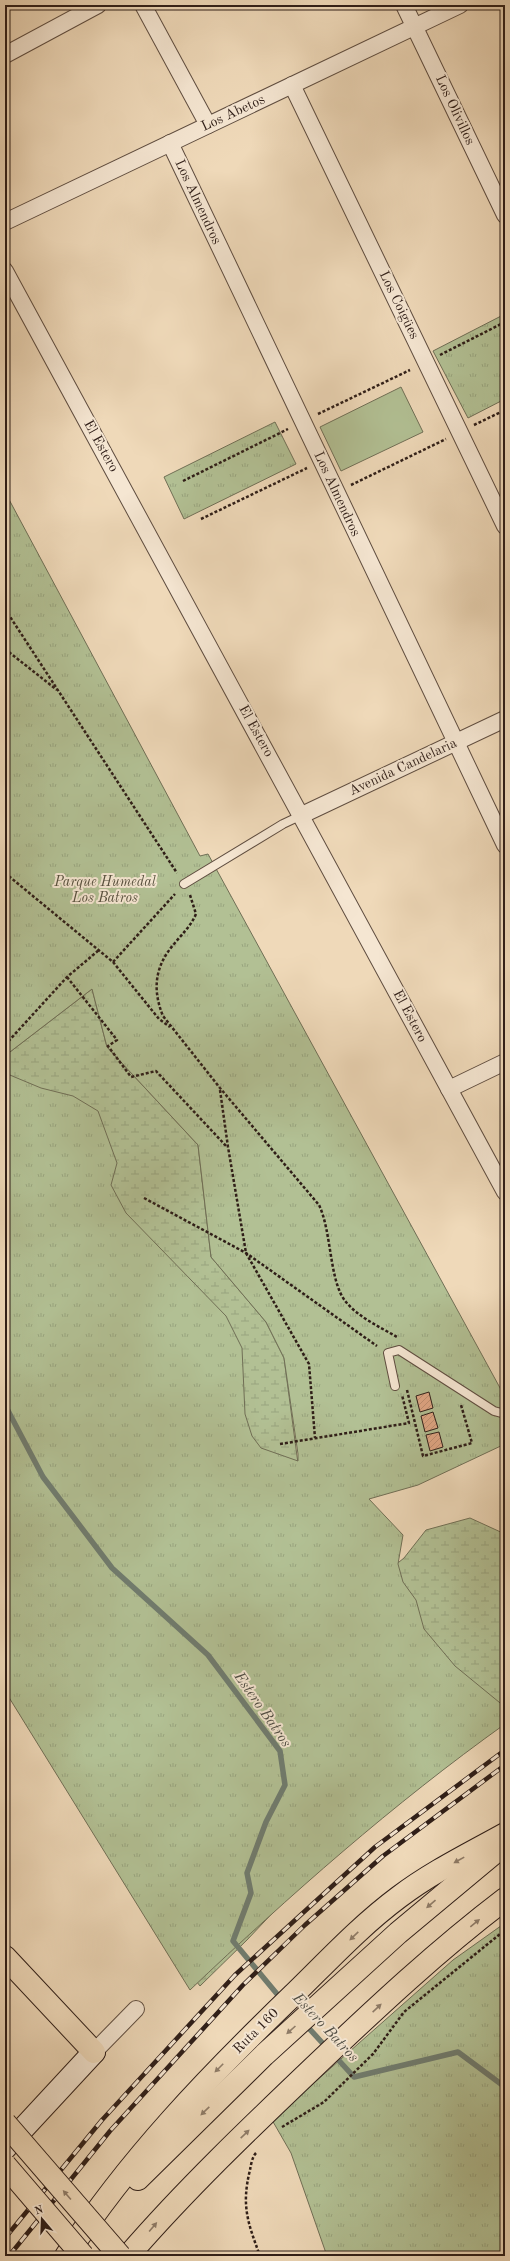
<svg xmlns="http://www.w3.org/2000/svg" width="510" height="2261" font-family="'Old Standard TT',serif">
	<defs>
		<pattern id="wetland-marsh" width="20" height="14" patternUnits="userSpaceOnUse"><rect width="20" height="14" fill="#b2c094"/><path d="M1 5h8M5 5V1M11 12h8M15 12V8" fill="none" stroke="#99a57f"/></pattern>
		<pattern id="park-tufts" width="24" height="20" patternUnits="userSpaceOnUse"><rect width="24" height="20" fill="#b2c094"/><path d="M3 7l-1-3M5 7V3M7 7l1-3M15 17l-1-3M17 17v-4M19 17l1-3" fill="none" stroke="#99a57f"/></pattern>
		<pattern id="building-hatch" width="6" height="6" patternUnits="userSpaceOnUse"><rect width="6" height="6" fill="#e1a785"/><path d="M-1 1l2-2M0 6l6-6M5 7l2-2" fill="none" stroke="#c18f72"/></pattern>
	</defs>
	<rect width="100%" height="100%" fill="#efd9b9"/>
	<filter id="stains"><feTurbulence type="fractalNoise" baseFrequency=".005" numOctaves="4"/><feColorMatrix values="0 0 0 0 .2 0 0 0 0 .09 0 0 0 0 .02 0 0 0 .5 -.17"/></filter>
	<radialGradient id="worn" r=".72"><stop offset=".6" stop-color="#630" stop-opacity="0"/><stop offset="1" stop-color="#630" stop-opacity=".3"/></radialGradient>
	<path fill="url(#wetland-marsh)" stroke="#706f56" d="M92 989 107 1047 198 1145 211 1257 266 1322 284 1358 299 1471 373 1583 404 1558 426 1530 470 1518 505 1534V1700L468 1726 281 1904 247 1940 200 1986 183 1964 5 1509V1052L6 1055Z"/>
	<g fill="url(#park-tufts)" stroke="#706f56">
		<path d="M505 314V399L468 418 433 351Z"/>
		<path d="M275 422 296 464 184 519 164 477Z"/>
		<path d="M5 492 200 856 208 854 505 1397V1444L418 1485 369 1499 403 1535 398 1564 403 1582 416 1600 424 1629 455 1666 505 1707V1724C393 1804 290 1895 190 1990L5 1691V1073L41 1088 73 1096 98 1111 117 1163 111 1185 126 1213 226 1316 242 1348 245 1414 252 1436 261 1448 298 1461V1454L284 1358 266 1322 211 1257 198 1145 107 1047 92 989 6 1055 5 1052Z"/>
		<path d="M505 1923V2256H327L291 2153 272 2120 453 1960Z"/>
	</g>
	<path fill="#b2c094" stroke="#706f56" d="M401 387 423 432 341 471 320 427Z"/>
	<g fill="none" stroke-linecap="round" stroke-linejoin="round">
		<g stroke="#707c6f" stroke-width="5.5">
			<path d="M5 1405 43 1477 112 1568 208 1655 280 1751 285 1785 266 1822 247 1873 251 1893 233 1941 282 2000"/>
			<path d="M305 2024 327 2048"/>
			<path d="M333 2054 354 2077 458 2052 505 2087"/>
		</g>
	</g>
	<g fill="url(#building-hatch)" stroke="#2f1e18">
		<path d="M429 1392 433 1408 420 1412 416 1396Z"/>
		<path d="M433 1412 438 1428 425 1432 421 1416Z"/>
		<path d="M439 1432 443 1447 430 1451 426 1435Z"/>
	</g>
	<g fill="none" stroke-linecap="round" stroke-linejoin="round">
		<defs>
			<g id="service">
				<path d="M184 884 283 824 302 815"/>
				<path d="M395 1386 388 1353 399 1350 494 1411 505 1414"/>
			</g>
			<g id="minor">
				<path d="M143 5 208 125"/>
				<path d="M404 5 505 215"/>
				<path d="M5 55 98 5"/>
				<path d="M292 85 505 526"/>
				<path d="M170 143 505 845"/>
				<path d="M5 222 460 5"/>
				<path d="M5 271 505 1192"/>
				<path d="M302 815 505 719"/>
				<path d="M449 1089 505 1062"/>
				<path d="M94 2052 136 2009"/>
			</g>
			<path id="secondary" d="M5 2148 94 2052"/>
			<g id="trunk">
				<path d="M138 2179 264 2055 398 1933 494 1853"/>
				<path d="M66 2256C129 2159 209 2076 292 1996 327 1962 360 1926 399 1897 432 1872 469 1854 505 1834"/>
				<path d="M128 2256C186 2189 250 2128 314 2067 376 2008 438 1950 505 1899"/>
			</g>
			<path id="motorway" d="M5 1957 94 2052"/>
		</defs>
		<use href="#service" stroke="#5f4d40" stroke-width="10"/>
		<use href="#minor" stroke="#5f4d40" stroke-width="18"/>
		<use href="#secondary" stroke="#2f1e18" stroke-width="24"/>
		<use href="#trunk" stroke="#2f1e18" stroke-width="24"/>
		<use href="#motorway" stroke="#2f1e18" stroke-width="24"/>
		<g stroke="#2f1e18" stroke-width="2.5" stroke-dasharray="3 2" stroke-linecap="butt">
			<path d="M440 355 505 322"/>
			<path d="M318 414 410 370"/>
			<path d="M474 425 505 410"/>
			<path d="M183 481 288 429"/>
			<path d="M351 485 446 439"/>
			<path d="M201 519 307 468"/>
			<path d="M5 609 177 873"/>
			<path d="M5 649 57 690"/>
			<path d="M5 765V775"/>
			<path d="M5 873 113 962 175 894"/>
			<path d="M190 895 196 914C191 926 182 934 174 944 155 966 152 989 163 1016L220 1088 319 1205C332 1232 329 1282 346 1302 358 1317 380 1327 397 1337"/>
			<path d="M113 962 159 1019 170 1027"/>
			<path d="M67 977 117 1040 108 1046 131 1077 156 1071 227 1147"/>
			<path d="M5 1045 67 977 99 950"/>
			<path d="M220 1090 228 1147 246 1253 309 1364 315 1438"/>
			<path d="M144 1198 246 1253 377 1346"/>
			<path d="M407 1390 423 1456 472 1443 461 1405"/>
			<path d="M280 1444 409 1423 402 1395"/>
			<path d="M282 2127 324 2102 373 2054 404 2012 505 1930"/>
			<path d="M256 2153C252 2157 251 2165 250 2170 241 2206 248 2223 260 2256"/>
		</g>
		<use href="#service" stroke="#f5e6d2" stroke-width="8"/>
		<use href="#minor" stroke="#f5e6d2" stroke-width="16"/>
		<use href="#secondary" stroke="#f5e6d2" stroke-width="22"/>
		<use href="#trunk" stroke="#efd9b9" stroke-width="22"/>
		<use href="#motorway" stroke="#efd9b9" stroke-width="22"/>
		<defs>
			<g id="rail">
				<path d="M5 2238 102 2120 235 1975 375 1847 505 1750"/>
				<path d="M9 2256 110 2131 243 1985 305 1925 383 1856 505 1765"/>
			</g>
		</defs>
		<use href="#rail" stroke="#2f1e18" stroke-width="4.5"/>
		<use href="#rail" stroke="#f5e6d2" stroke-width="3" stroke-dasharray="9" stroke-linecap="butt"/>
		<defs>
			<g id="motorway-bridge">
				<path d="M5 2123 120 2256"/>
				<path d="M5 2165 83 2256"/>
			</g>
		</defs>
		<use href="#motorway-bridge" stroke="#2f1e18" stroke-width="24" stroke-linecap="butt"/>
		<use href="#motorway-bridge" stroke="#efd9b9" stroke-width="22"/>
	</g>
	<defs><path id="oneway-solid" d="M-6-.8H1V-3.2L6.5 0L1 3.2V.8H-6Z"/></defs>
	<g fill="#8f7c68">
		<use href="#oneway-solid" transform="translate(459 1860) rotate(151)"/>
		<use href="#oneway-solid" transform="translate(431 1904) rotate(139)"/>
		<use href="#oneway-solid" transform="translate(475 1923) rotate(-39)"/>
		<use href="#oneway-solid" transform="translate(354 1936) rotate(136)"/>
		<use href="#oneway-solid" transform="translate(377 2008) rotate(-43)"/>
		<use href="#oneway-solid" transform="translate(291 2030) rotate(138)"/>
		<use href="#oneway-solid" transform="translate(219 2068) rotate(135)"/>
		<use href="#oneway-solid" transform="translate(205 2111) rotate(136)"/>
		<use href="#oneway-solid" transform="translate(245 2134) rotate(-44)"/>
		<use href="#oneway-solid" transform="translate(67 2195) rotate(-131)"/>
		<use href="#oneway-solid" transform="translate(153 2227) rotate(-50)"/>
	</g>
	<g text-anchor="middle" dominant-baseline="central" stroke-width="4" stroke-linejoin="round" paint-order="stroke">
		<g font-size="14" fill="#2f1e18" stroke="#f5e6d2">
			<text transform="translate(455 110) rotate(65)">Los Olivillos</text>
			<text transform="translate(233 113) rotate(-25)">Los Abetos</text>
			<text transform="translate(198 202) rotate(65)">Los Almendros</text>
			<text transform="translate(399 305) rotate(64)">Los Coigües</text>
			<text transform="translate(101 446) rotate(61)">El Estero</text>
			<text transform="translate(337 494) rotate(65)">Los Almendros</text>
			<text transform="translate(256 731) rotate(61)">El Estero</text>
			<text transform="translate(403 767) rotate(-25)">Avenida Candelaria</text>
			<text transform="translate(410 1016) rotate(62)">El Estero</text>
			<text transform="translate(256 2031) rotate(-45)">Ruta 160</text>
		</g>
		<g font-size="14" font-style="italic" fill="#564f3d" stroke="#f5e6d2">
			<text x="105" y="882">Parque Humedal<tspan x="105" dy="16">Los Batros</tspan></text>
		</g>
		<g font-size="15" font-style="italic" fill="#4f4d44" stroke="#f5e6d2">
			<text transform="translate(262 1710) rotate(55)">Estero Batros</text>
			<text transform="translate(325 2028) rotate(47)">Estero Batros</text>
		</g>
	</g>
	<rect width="510" height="2261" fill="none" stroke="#efd9b9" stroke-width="20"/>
	<rect x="6" y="6" width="498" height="2249" fill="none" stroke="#2f1e18" stroke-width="2"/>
	<rect x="10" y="10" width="490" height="2241" fill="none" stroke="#2f1e18"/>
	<g transform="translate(42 2219) rotate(341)" stroke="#f5e6d2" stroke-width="3" paint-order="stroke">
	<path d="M0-3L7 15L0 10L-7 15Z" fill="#2f1e18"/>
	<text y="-6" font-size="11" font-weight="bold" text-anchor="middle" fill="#2f1e18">N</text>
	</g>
	<rect width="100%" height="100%" filter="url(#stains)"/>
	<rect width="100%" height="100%" fill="url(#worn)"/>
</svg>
